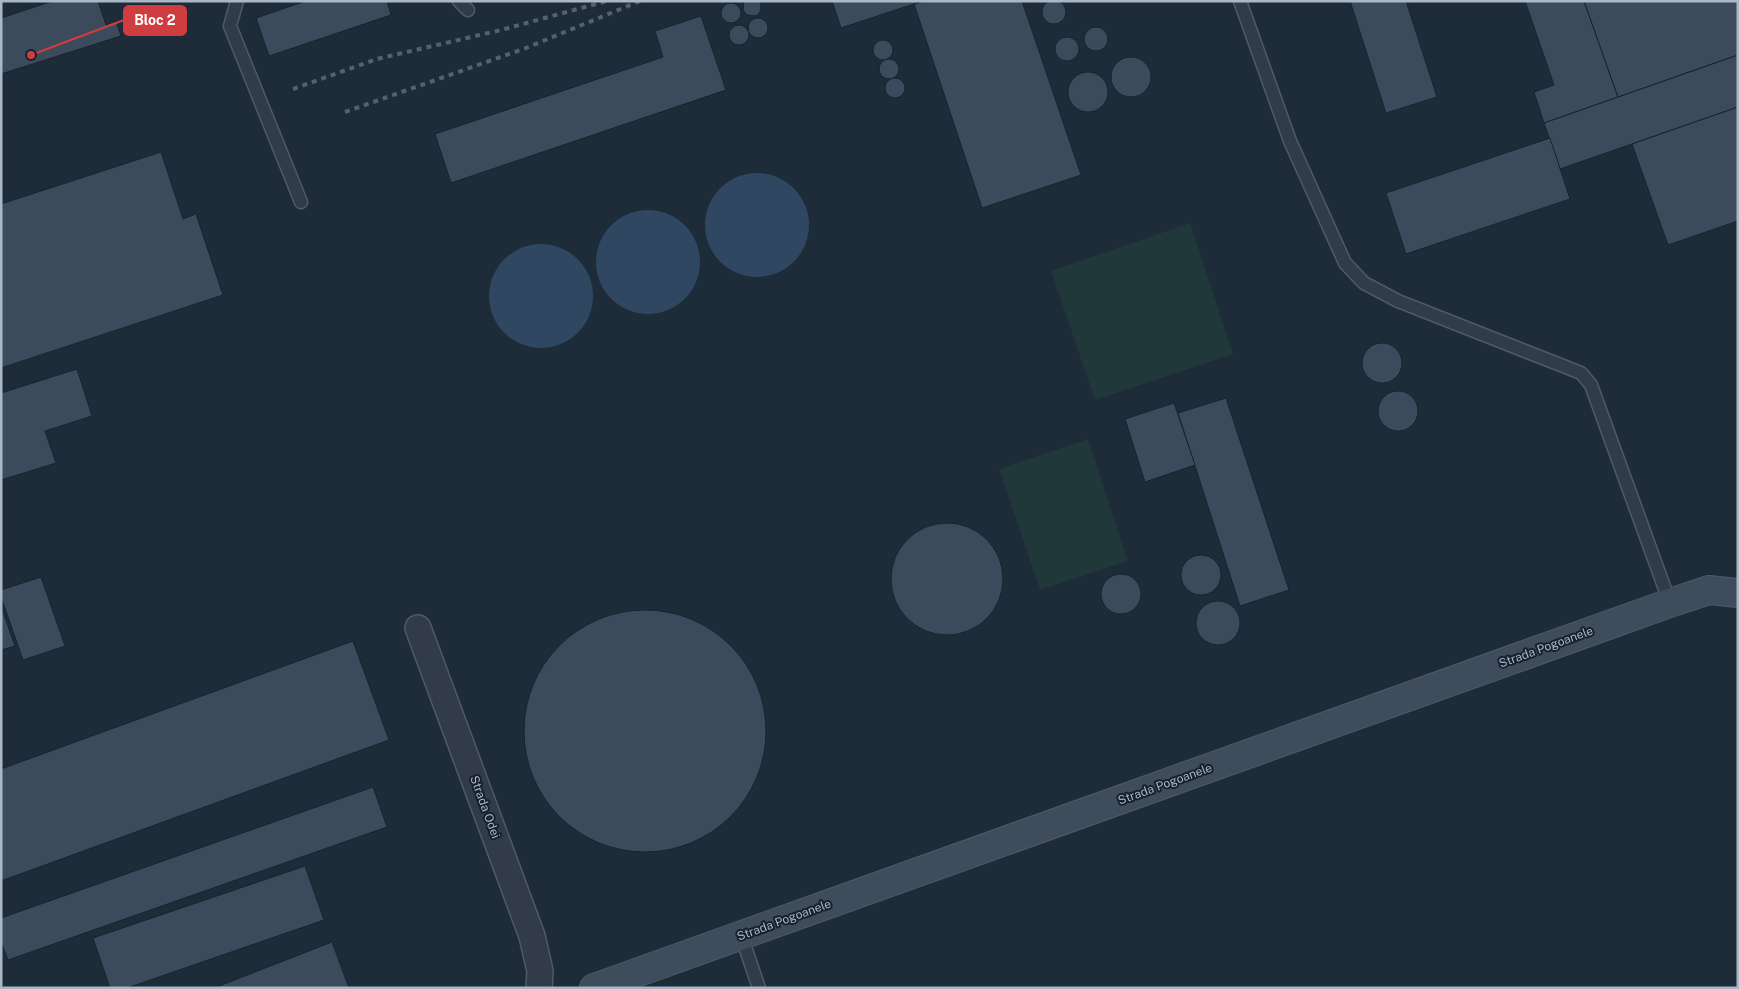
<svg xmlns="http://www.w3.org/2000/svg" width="1739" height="989" font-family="'Public Sans',sans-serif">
	<rect width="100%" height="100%" fill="#1e2b38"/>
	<g fill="#203839">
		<path d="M1190 223 1233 354 1095 400 1051 271Z"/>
		<path d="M1088 439 1128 561 1040 590 999 469Z"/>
	</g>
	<g fill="#2f4761">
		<circle cx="757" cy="225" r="52"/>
		<circle cx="648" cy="262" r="52"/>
		<circle cx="541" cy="296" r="52"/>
	</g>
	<g fill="#3c4b5b" stroke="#19232f">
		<circle cx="1054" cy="12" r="12"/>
		<path d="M53 1H98L106 25 116 21 121 36 1 74V18Z"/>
		<path d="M306 1H387L391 15 269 56 256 18Z"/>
		<path d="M744 1H760L761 6 760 12 756 16 747 15 743 10Z"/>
		<path d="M832 1H923L841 28Z"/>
		<path d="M923 1H1022L1081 175 982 208 914 4Z"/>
		<path d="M1350 1H1406L1437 97 1386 113Z"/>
		<path d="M1525 1H1584L1618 97 1544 123 1534 92 1554 85Z"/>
		<path d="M1584 1H1738V55L1618 97Z"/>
		<circle cx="731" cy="13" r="10"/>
		<path d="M701 16 726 90 451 183 435 134 663 57 655 31Z"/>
		<circle cx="758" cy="28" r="10"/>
		<circle cx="739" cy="35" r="10"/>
		<circle cx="1096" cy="39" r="12"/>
		<circle cx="1067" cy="49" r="12"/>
		<circle cx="883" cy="50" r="10"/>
		<path d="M1738 55V107L1560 169 1544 123Z"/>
		<circle cx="1131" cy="77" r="20"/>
		<circle cx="889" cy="69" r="10"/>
		<circle cx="1088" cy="92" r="20"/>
		<circle cx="895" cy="88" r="10"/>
		<path d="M1738 107V221L1668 245 1632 144Z"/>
		<path d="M1550 138 1570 199 1406 254 1386 193Z"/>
		<path d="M161 152 183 219 196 214 223 295 1 368V204Z"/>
		<circle cx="1382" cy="363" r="20"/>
		<path d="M77 369 92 416 45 431 56 463 1 480V393Z"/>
		<circle cx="1398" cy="411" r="20"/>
		<path d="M1226 398 1289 590 1240 606 1178 413Z"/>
		<path d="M1174 403 1195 465 1145 482 1125 419Z"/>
		<circle cx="947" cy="579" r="56"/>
		<circle cx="1201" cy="575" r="20"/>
		<circle cx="1121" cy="594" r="20"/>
		<path d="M41 577 65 646 23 660 1 597V590Z"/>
		<circle cx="1218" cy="623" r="22"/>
		<path d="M1 606 15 646 1 650Z"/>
		<circle cx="645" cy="731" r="121"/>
		<path d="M353 641 389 740 1 881V769Z"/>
		<path d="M373 787 387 827 8 960 1 942V918Z"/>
		<path d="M305 866 324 920 127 988H110L93 938Z"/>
		<path d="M332 942 349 988H214Z"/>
	</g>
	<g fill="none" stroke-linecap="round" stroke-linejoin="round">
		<defs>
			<g id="lane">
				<path d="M237 1 230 26 301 202"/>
				<path d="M459 1 468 10"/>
				<path d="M1240 1 1290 141 1345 263 1364 283 1398 301 1581 373 1591 385 1670 603"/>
				<path d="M741 935 759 988"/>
			</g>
			<path id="street" d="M418 628 532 936 540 971 539 988"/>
			<path id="secondary" d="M594 988 1670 603 1709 590 1738 593"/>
		</defs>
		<use href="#lane" stroke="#4f5a67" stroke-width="15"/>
		<use href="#street" stroke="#4f5a67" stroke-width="28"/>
		<use href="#secondary" stroke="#4f5a67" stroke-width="30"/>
		<use href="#lane" stroke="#323c48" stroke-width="12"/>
		<use href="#street" stroke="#323c48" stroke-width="25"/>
		<use href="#secondary" stroke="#3f4c5c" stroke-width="28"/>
		<g stroke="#536170" stroke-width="4" stroke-dasharray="5 5" stroke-linecap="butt">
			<path d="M293 89 377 59 501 30 607 1"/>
			<path d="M345 112 526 48 640 1"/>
		</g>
	</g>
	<g text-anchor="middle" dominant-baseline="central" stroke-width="4" stroke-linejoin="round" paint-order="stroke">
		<g font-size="12" fill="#abb7c6" stroke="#17212d">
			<text transform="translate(1546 647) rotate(-20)">Strada Pogoanele</text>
			<text transform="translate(1165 784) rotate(-20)">Strada Pogoanele</text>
			<text transform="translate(485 807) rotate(70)">Strada Odei</text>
			<text transform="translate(784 920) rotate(-20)">Strada Pogoanele</text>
		</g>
	</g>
	<path fill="none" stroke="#d03d40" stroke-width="2" d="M31 55L124 20"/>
	<circle fill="#d03d40" stroke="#17212d" stroke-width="2" cx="31" cy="55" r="5"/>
	<rect fill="#d03d40" stroke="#d03d40" stroke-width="2" x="124" y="6" width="62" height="29" rx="5"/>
	<g font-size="14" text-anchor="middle" font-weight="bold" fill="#fff">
		<text x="155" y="25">Bloc 2</text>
	</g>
	<rect width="1739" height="989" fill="none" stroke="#abb7c6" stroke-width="5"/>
</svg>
